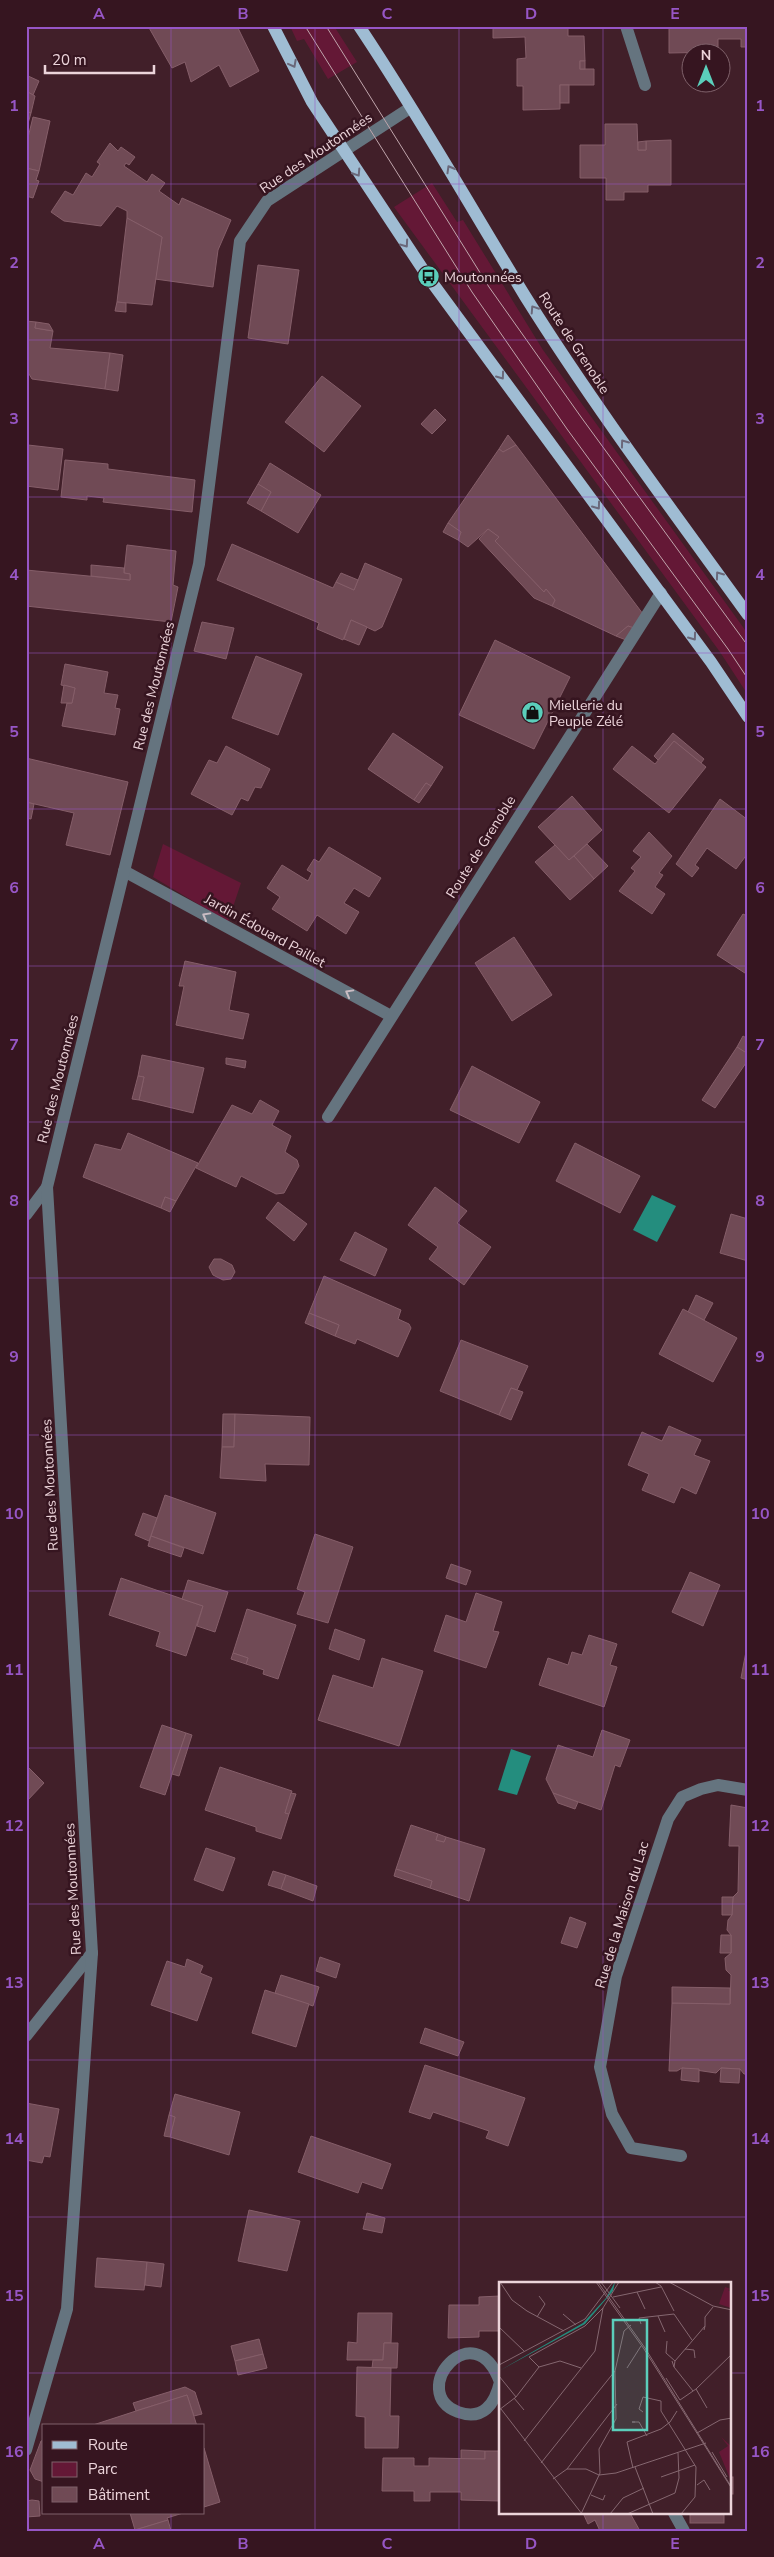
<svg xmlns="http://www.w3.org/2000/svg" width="774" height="2557" font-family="'Nunito Sans',sans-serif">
	<rect width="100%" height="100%" fill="#411f29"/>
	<g fill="#641836">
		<path d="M290 26H334L357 62 328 79 304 39 297 41Z"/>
		<path d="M432 183 457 222 463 220 543 350 748 634V695L720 652 394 207Z"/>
		<path d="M163 844 241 883 228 922 153 877Z"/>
	</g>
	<g fill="#248d7e">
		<path d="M652 1195 676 1206 657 1242 633 1230Z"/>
		<path d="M511 1749 531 1756 517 1795 498 1790Z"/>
	</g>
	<g fill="#704a55" stroke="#855e69">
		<path d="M148 26H237L259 71 230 87 219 65 191 82 185 62 172 68Z"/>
		<path d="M493 26H568V36H584L585 61H580V69H594V85H560V109L523 110V86H517V59L526 58 525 37 493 38Z"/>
		<path d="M669 26H748V47H741V39H718V52L669 53Z"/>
		<rect x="580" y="61" width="5" height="8"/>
		<path d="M26 75 39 81 33 95 26 91Z"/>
		<rect x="560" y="85" width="9" height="18"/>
		<path d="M26 91 35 96 31 113 26 111Z"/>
		<path d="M26 111 31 113 27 127 26 126Z"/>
		<path d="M33 117 50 121 39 171 26 168V146Z"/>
		<path d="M605 124H637L638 150H646V141L671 140V185H648V192H624V200H606V178H580V145H605Z"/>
		<path d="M646 141V150H638V142Z"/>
		<path d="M110 143 118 151 121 147 135 157 129 165 126 163 124 166 147 182 152 174 165 183 159 191 179 205 182 198 231 220 218 250 213 287 155 279 162 237 127 218V211L117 206 101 226 64 221 51 212 65 191 73 195 86 173 92 177 100 164 97 162Z"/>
		<path d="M26 168 39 171 36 180 39 181 33 198 26 196Z"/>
		<path d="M127 218 162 237 152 305 117 302Z"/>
		<path d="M258 265 299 270 288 344 248 338Z"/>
		<path d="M117 302 126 303V312L115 311Z"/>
		<path d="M26 321 36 322 35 328 53 331 50 348 110 353 105 389 32 379 26 369Z"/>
		<path d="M36 322 49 324 53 331 35 328Z"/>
		<path d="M110 353 123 355 118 391 105 389Z"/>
		<path d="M322 376 361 406 324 452 285 422Z"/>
		<path d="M435 409 446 420 432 434 421 424Z"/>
		<path d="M508 435 516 445 503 452 499 449Z"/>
		<path d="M28 445 63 449 58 490 26 486Z"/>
		<path d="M516 445 643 614 634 628 628 626 616 636 552 606 555 600 546 589 544 592 495 541 499 537 488 529 468 547 458 540 461 532 448 523 499 449 503 452Z"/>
		<path d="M65 460 108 464V469L195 480 192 512 103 502 104 498 87 496V500L61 497Z"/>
		<path d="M270 463 321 495 298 533 261 511 271 492 258 484Z"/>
		<path d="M258 484 271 492 261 511 247 503Z"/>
		<path d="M448 523 461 532 458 540 443 532Z"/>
		<path d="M488 529 499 537 495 541 544 592 546 589 555 600 552 606 534 598 479 539Z"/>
		<path d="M232 544 333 588 336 582 354 590 365 563 402 579 382 627 375 631 351 620 343 640 317 629 319 623 217 580Z"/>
		<path d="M127 545 176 551 173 585 178 587 171 622 26 606V570L130 580V574L124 573Z"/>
		<path d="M91 565 124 568V573L130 574V580L91 576Z"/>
		<path d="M341 573 358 580 354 590 336 582Z"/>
		<path d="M351 620 367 627 359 645 344 639Z"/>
		<path d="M202 622 234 628 226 659 194 651Z"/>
		<path d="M628 626 634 628 626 640 616 636Z"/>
		<path d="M495 640 570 677 534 749 459 715Z"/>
		<path d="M256 656 302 674 278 735 232 718Z"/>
		<path d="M65 664 108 672 104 693 118 695 115 708 120 709 115 735 62 726 67 703H72L75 688 61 685Z"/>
		<path d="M64 685 75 688 72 703H61Z"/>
		<path d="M393 733 443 767 431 786 426 783 414 800 368 769Z"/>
		<path d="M673 733 704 759 701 763 674 741 658 760 654 756Z"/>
		<path d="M674 741 706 767 669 813 613 769 632 746 655 764Z"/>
		<path d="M226 746 270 769 261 788 255 787 248 801 241 798 232 815 191 794 209 760 217 763Z"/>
		<path d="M26 758 128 782 110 855 66 845 74 813 26 802Z"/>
		<path d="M426 783 431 786 419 803 414 800Z"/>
		<path d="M572 796 602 830 569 860 538 827Z"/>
		<path d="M720 799 748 820V853L736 869 707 848 695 865 699 868 692 877 676 864Z"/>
		<path d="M26 802 34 804 31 819 26 818Z"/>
		<path d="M649 832 672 856 659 873 663 875 655 887 665 894 652 914 619 891 635 871 631 868 641 857 633 851Z"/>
		<path d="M587 844 608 866 594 879 574 856Z"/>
		<path d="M555 845 569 860 574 856 594 879 570 900 535 862Z"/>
		<path d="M329 847 381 878 369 897 354 888 344 903 359 912 346 934 317 915 307 931 272 909 280 897 267 888 282 865 308 881 312 873 307 870 314 859 319 862Z"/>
		<path d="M748 911V975L717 955 743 914 745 915Z"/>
		<path d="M514 937 552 995 512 1021 475 963Z"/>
		<path d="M185 961 236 972 229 1010 249 1014 243 1039 176 1025 184 986H179Z"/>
		<path d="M743 1036 748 1039V1054L737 1047Z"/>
		<path d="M737 1047 748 1054V1060L715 1108 702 1100Z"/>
		<path d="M142 1055 204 1068 193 1113 139 1100 144 1077 138 1076Z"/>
		<path d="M226 1058 246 1061 245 1068 226 1064Z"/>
		<path d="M472 1066 540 1102 519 1143 450 1110Z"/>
		<path d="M138 1076 144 1077 139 1100 132 1099Z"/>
		<path d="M260 1100 279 1111 272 1125 291 1136 285 1152 297 1160 299 1166 284 1193 276 1194 241 1176 236 1187 196 1168 232 1105 252 1114Z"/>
		<path d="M128 1133 198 1163 176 1201 165 1197 161 1208 83 1177 95 1144 121 1150Z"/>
		<path d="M575 1143 640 1176 620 1213 556 1181Z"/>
		<path d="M435 1187 467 1211 457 1223 491 1247 464 1285 429 1259 438 1247 408 1225Z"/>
		<path d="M165 1197 176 1201 170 1212 161 1208Z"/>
		<path d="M278 1202 307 1224 294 1241 266 1218Z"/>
		<path d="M731 1214 748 1219V1261L720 1253Z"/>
		<path d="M355 1232 387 1249 375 1276 340 1260Z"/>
		<path d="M214 1259H221L232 1265 235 1272 231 1279 223 1280 213 1275 209 1267Z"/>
		<path d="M324 1276 401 1310 398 1319 409 1324 411 1328 398 1357 357 1339 355 1344 335 1336 339 1325 309 1313Z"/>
		<path d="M696 1295 713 1303 704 1320 688 1312Z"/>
		<path d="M683 1309 737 1338 713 1382 659 1354Z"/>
		<path d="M309 1313 339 1325 335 1336 305 1323Z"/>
		<path d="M461 1340 528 1366 517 1390 511 1388 499 1415 440 1391Z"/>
		<path d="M511 1388 523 1392 511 1420 499 1415Z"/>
		<path d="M223 1414H235L234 1447H222Z"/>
		<path d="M235 1414 310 1417 309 1465 265 1464 266 1481 220 1478 222 1447H234Z"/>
		<path d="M669 1426 701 1440 694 1455 710 1461 696 1494 681 1487 674 1503 642 1490 649 1474 628 1465 642 1432 662 1441Z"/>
		<path d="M165 1495 216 1513 203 1554 151 1536Z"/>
		<path d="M143 1513 157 1518 149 1541 135 1535Z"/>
		<path d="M315 1534 353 1547 328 1623 297 1614 305 1592 297 1589Z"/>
		<path d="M151 1536 184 1548 181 1557 148 1546Z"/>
		<path d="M451 1564 471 1571 466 1585 446 1578Z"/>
		<path d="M690 1572 720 1585 703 1626 672 1612Z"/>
		<path d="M121 1578 203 1606 186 1656 156 1646 160 1632 109 1615Z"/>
		<path d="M188 1580 228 1592 215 1632 197 1626 203 1606 182 1599Z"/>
		<path d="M476 1593 502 1602 493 1631 499 1632 486 1668 434 1651 446 1615 466 1622Z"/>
		<path d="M247 1609 296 1625 278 1679 263 1674 264 1670 246 1664 248 1658 233 1653Z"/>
		<path d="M335 1629 365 1640 359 1660 329 1649Z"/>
		<path d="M589 1635 617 1644 610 1665 617 1667 604 1707 539 1685 548 1658 568 1665 572 1652 582 1655Z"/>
		<path d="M748 1641V1680L741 1678Z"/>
		<path d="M233 1653 248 1658 246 1664 231 1659Z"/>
		<path d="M382 1658 423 1671 399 1746 318 1720 333 1675 373 1688Z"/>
		<path d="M162 1725 186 1733 165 1795 140 1787Z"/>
		<path d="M602 1730 630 1740 620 1767 615 1765 601 1810 553 1793 546 1779 558 1745 593 1757Z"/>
		<path d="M186 1733 192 1735 179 1776 172 1774Z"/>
		<path d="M26 1765 44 1783 26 1802Z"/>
		<path d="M220 1767 292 1791 285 1813 289 1814 281 1839 256 1831V1827L205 1810Z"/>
		<path d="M291 1793 296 1794 289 1814 285 1813Z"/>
		<path d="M553 1793 578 1802 575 1809 558 1803Z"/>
		<path d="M731 1805 748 1808V2074H744L740 2069 721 2068 716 2073 682 2068 677 2071H669L672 2003 730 2004 731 1975 726 1970 725 1958 731 1953V1935L727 1930 728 1920 732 1915 733 1897 738 1892 739 1846H729Z"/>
		<path d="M411 1825 438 1834 436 1840 444 1842 446 1837 485 1849 469 1901 430 1888 432 1881 396 1869Z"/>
		<path d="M438 1834 446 1837 444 1842 436 1840Z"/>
		<path d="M206 1848 235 1858 223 1891 194 1880Z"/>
		<path d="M396 1869 432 1881 430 1888 394 1876Z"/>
		<path d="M273 1871 286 1875 281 1889 268 1885Z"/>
		<path d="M286 1875 317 1886 313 1901 281 1889Z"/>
		<path d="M722 1897H733L732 1915H722Z"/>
		<path d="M570 1917 586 1923 577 1948 561 1943Z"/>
		<path d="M721 1935H731V1953H720Z"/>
		<path d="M320 1957 340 1964 336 1978 316 1971Z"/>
		<path d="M187 1959 203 1966 200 1973 212 1978 197 2021 151 2005 167 1961 185 1967Z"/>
		<path d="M281 1975 319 1987 313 2006 275 1993Z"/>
		<path d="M672 1987 730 1988V2004L672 2003Z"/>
		<path d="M265 1990 309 2004 296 2047 252 2033Z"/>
		<path d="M425 2028 464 2042 458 2056 420 2043Z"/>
		<path d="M425 2065 525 2098 508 2146 486 2138 489 2131 433 2112 430 2119 409 2112Z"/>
		<path d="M682 2068 699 2069V2082L681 2080Z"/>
		<path d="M721 2068 740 2069 739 2083 720 2082Z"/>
		<path d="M175 2094 240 2112 229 2155 170 2137 175 2117 169 2115Z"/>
		<path d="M26 2103 59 2109 50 2157 44 2156 42 2163 26 2160Z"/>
		<path d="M169 2115 175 2117 170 2137 164 2136Z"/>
		<path d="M311 2136 391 2164 382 2189 362 2182 358 2193 298 2172Z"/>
		<path d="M249 2210 300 2221 287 2271 238 2261Z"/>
		<path d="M367 2213 385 2218 382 2233 363 2229Z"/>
		<path d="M97 2258 147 2262 144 2290 95 2287Z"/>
		<path d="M147 2262 164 2264 161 2287 145 2285Z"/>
		<path d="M500 2296V2331H479V2337L448 2338 449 2305H479V2297Z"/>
		<path d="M358 2313H392L391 2343H384L383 2360H347L348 2342 357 2343Z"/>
		<path d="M259 2339 263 2354 235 2361 231 2346Z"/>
		<path d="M384 2343H398L397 2368H372L373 2360H383Z"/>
		<path d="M263 2354 267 2368 238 2375 235 2361Z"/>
		<path d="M357 2367 391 2368 390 2416H399L398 2448H365V2417L356 2416Z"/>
		<path d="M185 2387 195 2392 202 2414 194 2416 187 2395 136 2411 133 2403Z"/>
		<path d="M187 2395 197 2426H90L136 2411Z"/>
		<path d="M44 2440V2482L35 2479 30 2470 41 2441Z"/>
		<path d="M204 2448 220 2502 204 2507Z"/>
		<path d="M461 2450 485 2451V2459H461Z"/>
		<path d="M485 2451H500V2501L461 2500V2492H430V2501H414V2491H382L383 2458H414V2466H429V2458L485 2459Z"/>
		<rect x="730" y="2477" width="3" height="17"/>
		<path d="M32 2500 39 2501 40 2516 26 2517V2501Z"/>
		<path d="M130 2513H183L167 2518 168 2520 135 2530Z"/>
		<path d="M583 2513H630L640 2531H600L595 2520 588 2524Z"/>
		<rect x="690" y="2513" width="34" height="10"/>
		<path d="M168 2520 171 2531H135V2530Z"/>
	</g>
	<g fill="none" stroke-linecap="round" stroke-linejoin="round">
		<g stroke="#65747f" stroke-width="12">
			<path d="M626 26 645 85"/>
			<path d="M124 871 391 1016"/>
			<path d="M328 1117 661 593"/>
			<path d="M26 1215 47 1187"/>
			<path d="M26 2036 92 1953"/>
			<path d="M681 2156 631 2148 612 2114 600 2067 616 1976 668 1819 682 1797 701 1789 718 1785 748 1790"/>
			<path d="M500 2382C474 2311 406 2392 458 2412 483 2421 495 2404 500 2382"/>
			<path d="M26 2450 67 2309 92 1953 47 1187 199 564 240 241 267 201 410 108"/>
			<path d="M674 2513 684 2531"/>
		</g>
		<g stroke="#9fbcd3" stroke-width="12">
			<path d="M273 26 312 102 428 277 711 662 748 717"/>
			<path d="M359 26C418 114 470 206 525 296 594 406 672 510 748 615"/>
		</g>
		<g stroke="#c0a5ac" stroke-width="1">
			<path d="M305 26 472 292 567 429 728 649 748 679"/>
			<path d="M326 26 489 287 581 417 748 646"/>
		</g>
	</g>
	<defs><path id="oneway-chevron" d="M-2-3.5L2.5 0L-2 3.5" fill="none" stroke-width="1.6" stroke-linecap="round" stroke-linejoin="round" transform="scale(1.25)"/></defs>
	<g stroke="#6a687a">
		<use href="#oneway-chevron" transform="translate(293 64) rotate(62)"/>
		<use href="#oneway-chevron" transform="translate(450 169) rotate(-120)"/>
		<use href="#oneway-chevron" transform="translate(357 173) rotate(57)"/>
		<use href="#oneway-chevron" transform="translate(405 244) rotate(55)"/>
		<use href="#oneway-chevron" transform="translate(534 309) rotate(-123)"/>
		<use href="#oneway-chevron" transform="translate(501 376) rotate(54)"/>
		<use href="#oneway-chevron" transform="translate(624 443) rotate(-126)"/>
		<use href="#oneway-chevron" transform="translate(597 506) rotate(54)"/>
		<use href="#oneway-chevron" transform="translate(719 575) rotate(-126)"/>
		<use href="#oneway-chevron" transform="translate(693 637) rotate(54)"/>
	</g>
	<g stroke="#cabcc3">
		<use href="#oneway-chevron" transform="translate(206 916) rotate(-151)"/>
		<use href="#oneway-chevron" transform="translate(349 993) rotate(-151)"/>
	</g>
	<path fill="none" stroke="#9756c6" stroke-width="1" stroke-opacity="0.55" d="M171 26V2426M315 26V2531M459 26V2531M603 26V2283M26 184H748M26 340H748M26 497H748M26 653H748M26 809H748M26 966H748M26 1122H748M26 1278H748M26 1435H748M26 1591H748M26 1748H748M26 1904H748M26 2060H748M26 2217H748M26 2373H500M730 2373H748M171 2513V2531M603 2513V2531"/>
	<defs>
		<symbol id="bus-disc" viewBox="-11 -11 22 22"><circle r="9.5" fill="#5bcebb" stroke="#361520"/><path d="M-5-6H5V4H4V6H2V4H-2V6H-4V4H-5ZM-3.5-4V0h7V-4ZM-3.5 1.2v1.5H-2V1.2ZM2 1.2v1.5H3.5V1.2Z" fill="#111"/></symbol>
		<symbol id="shop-disc" viewBox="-11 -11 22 22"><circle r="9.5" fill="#5bcebb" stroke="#361520"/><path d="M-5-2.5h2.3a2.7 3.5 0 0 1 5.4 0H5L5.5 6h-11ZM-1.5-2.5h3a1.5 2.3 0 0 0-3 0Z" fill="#111"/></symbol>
	</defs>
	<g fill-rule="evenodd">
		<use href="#bus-disc" x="416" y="264" width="25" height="25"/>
		<use href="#shop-disc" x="520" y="700" width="25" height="25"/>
	</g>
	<g text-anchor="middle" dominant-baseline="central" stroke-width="5" stroke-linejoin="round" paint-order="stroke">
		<g font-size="14" fill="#ecd4da" stroke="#361520">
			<text transform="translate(316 153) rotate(-34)">Rue des Moutonnées</text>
			<text transform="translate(574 343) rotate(57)">Route de Grenoble</text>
			<text transform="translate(154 686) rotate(-76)">Rue des Moutonnées</text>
			<text transform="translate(481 847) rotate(-58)">Route de Grenoble</text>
			<text transform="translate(265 931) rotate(29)">Jardin Édouard Paillet</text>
			<text transform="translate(58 1079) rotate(-76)">Rue des Moutonnées</text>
			<text transform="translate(50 1485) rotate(-93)">Rue des Moutonnées</text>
			<text transform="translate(73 1889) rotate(-93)">Rue des Moutonnées</text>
			<text transform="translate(622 1915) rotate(-73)">Rue de la Maison du Lac</text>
		</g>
		<g font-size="14" fill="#ecd4da" stroke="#361520" text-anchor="start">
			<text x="444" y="277">Moutonnées</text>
			<text x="549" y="705">Miellerie du<tspan x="549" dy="16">Peuple Zélé</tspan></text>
		</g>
	</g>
	<g transform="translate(499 2282)">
		<rect width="232" height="232" fill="#411f29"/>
		<path d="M226 5 232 7 229 8 232 10V26L220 22ZM222 155 232 164V199L220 170 229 164Z" fill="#641836"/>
		<path d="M116 0 114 9 86 42 0 89 84 41 107 16Z" fill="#248d7e"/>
		<path fill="none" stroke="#856770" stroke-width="1" d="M1 0 13 18 28 29 65 49M97 0 145 67 233 207M99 0 146 66 233 206M102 0 121 26M156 0 162 4 175 29M170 0 214 24 233 28M138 10 146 27M114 15 162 5M64 32 77 43M159 34 166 50M38 35 46 22 40 14M142 42 140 36 175 32 193 58M206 44V35L214 25M0 45 25 69M168 59 167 71 176 79 175 85 173 79M186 67 195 68 196 76M176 79 206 44 205 48M0 83 86 37 114 0M40 85 30 75 86 44 104 26M175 85 194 109M128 86 142 64M0 94 17 115M167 96 181 118M197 107 208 126M15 116 25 128M181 118 197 107 233 72M2 127 83 232M0 128 17 115 40 85 61 79 82 86M144 130 140 127 144 115 162 119V129L197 185 196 215 182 232M136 140H133H140L148 154M198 151 221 138 233 136M25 159 96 69 104 26 120 0M213 170 228 195M42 181 116 89M136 185 154 232M134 186 128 160 162 147 171 140 178 129M68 187H87L100 193 117 191 207 161M162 195 196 183M54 197 68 187 118 122M198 203 205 198 211 208M92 213 104 218 106 213M82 232 101 191 100 167 117 137 116 89 125 49 132 43M111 232 124 216 145 206M128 232 176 211 180 196 179 171"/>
		<path fill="#5bcebb" fill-opacity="0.15" stroke="#5bcebb" stroke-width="2.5" d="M114 38H148V148H114Z"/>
		<rect width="232" height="232" fill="none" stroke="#ecd4da" stroke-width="2.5"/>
	</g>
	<rect width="774" height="2557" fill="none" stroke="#361520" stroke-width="55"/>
	<rect x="42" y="2424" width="162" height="90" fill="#361520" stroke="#7f616a"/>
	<rect x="52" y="2441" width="25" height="8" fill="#9fbcd3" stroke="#7f616a"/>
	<text x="88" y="2450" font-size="15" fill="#ecd4da">Route</text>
	<rect x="52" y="2462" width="25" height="15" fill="#641836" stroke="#7f616a"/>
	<text x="88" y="2474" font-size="15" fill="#ecd4da">Parc</text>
	<rect x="52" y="2487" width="25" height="15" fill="#704a55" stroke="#7f616a"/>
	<text x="88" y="2500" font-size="15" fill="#ecd4da">Bâtiment</text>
	<g transform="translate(706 68)"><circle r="24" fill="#361520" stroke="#7f616a"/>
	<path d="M0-4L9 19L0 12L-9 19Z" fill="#5bcebb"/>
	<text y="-8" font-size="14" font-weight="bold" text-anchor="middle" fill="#ecd4da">N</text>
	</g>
	<path d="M45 65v8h109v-8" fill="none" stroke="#ecd4da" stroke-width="2.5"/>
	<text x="52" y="65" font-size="15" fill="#ecd4da" stroke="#361520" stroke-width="4" paint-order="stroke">20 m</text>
	<rect x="28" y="28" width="718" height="2502" fill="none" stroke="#9756c6" stroke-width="2"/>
	<g font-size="16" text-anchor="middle" font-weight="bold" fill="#9756c6">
		<text x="99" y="19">A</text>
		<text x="243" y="19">B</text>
		<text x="387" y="19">C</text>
		<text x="531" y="19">D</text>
		<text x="675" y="19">E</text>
		<text x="14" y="111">1</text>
		<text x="760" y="111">1</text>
		<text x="14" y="268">2</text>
		<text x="760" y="268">2</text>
		<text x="14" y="424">3</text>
		<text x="760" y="424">3</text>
		<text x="14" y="580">4</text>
		<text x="760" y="580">4</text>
		<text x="14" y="737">5</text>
		<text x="760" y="737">5</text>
		<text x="14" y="893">6</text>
		<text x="760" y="893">6</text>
		<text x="14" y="1050">7</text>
		<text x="760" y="1050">7</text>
		<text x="14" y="1206">8</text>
		<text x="760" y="1206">8</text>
		<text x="14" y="1362">9</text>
		<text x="760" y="1362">9</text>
		<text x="14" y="1519">10</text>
		<text x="760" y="1519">10</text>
		<text x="14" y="1675">11</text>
		<text x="760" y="1675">11</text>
		<text x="14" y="1831">12</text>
		<text x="760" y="1831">12</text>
		<text x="14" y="1988">13</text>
		<text x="760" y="1988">13</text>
		<text x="14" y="2144">14</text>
		<text x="760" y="2144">14</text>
		<text x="14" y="2301">15</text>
		<text x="760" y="2301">15</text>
		<text x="14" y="2457">16</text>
		<text x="760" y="2457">16</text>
		<text x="99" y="2549">A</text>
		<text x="243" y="2549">B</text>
		<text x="387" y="2549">C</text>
		<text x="531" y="2549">D</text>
		<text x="675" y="2549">E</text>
	</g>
</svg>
